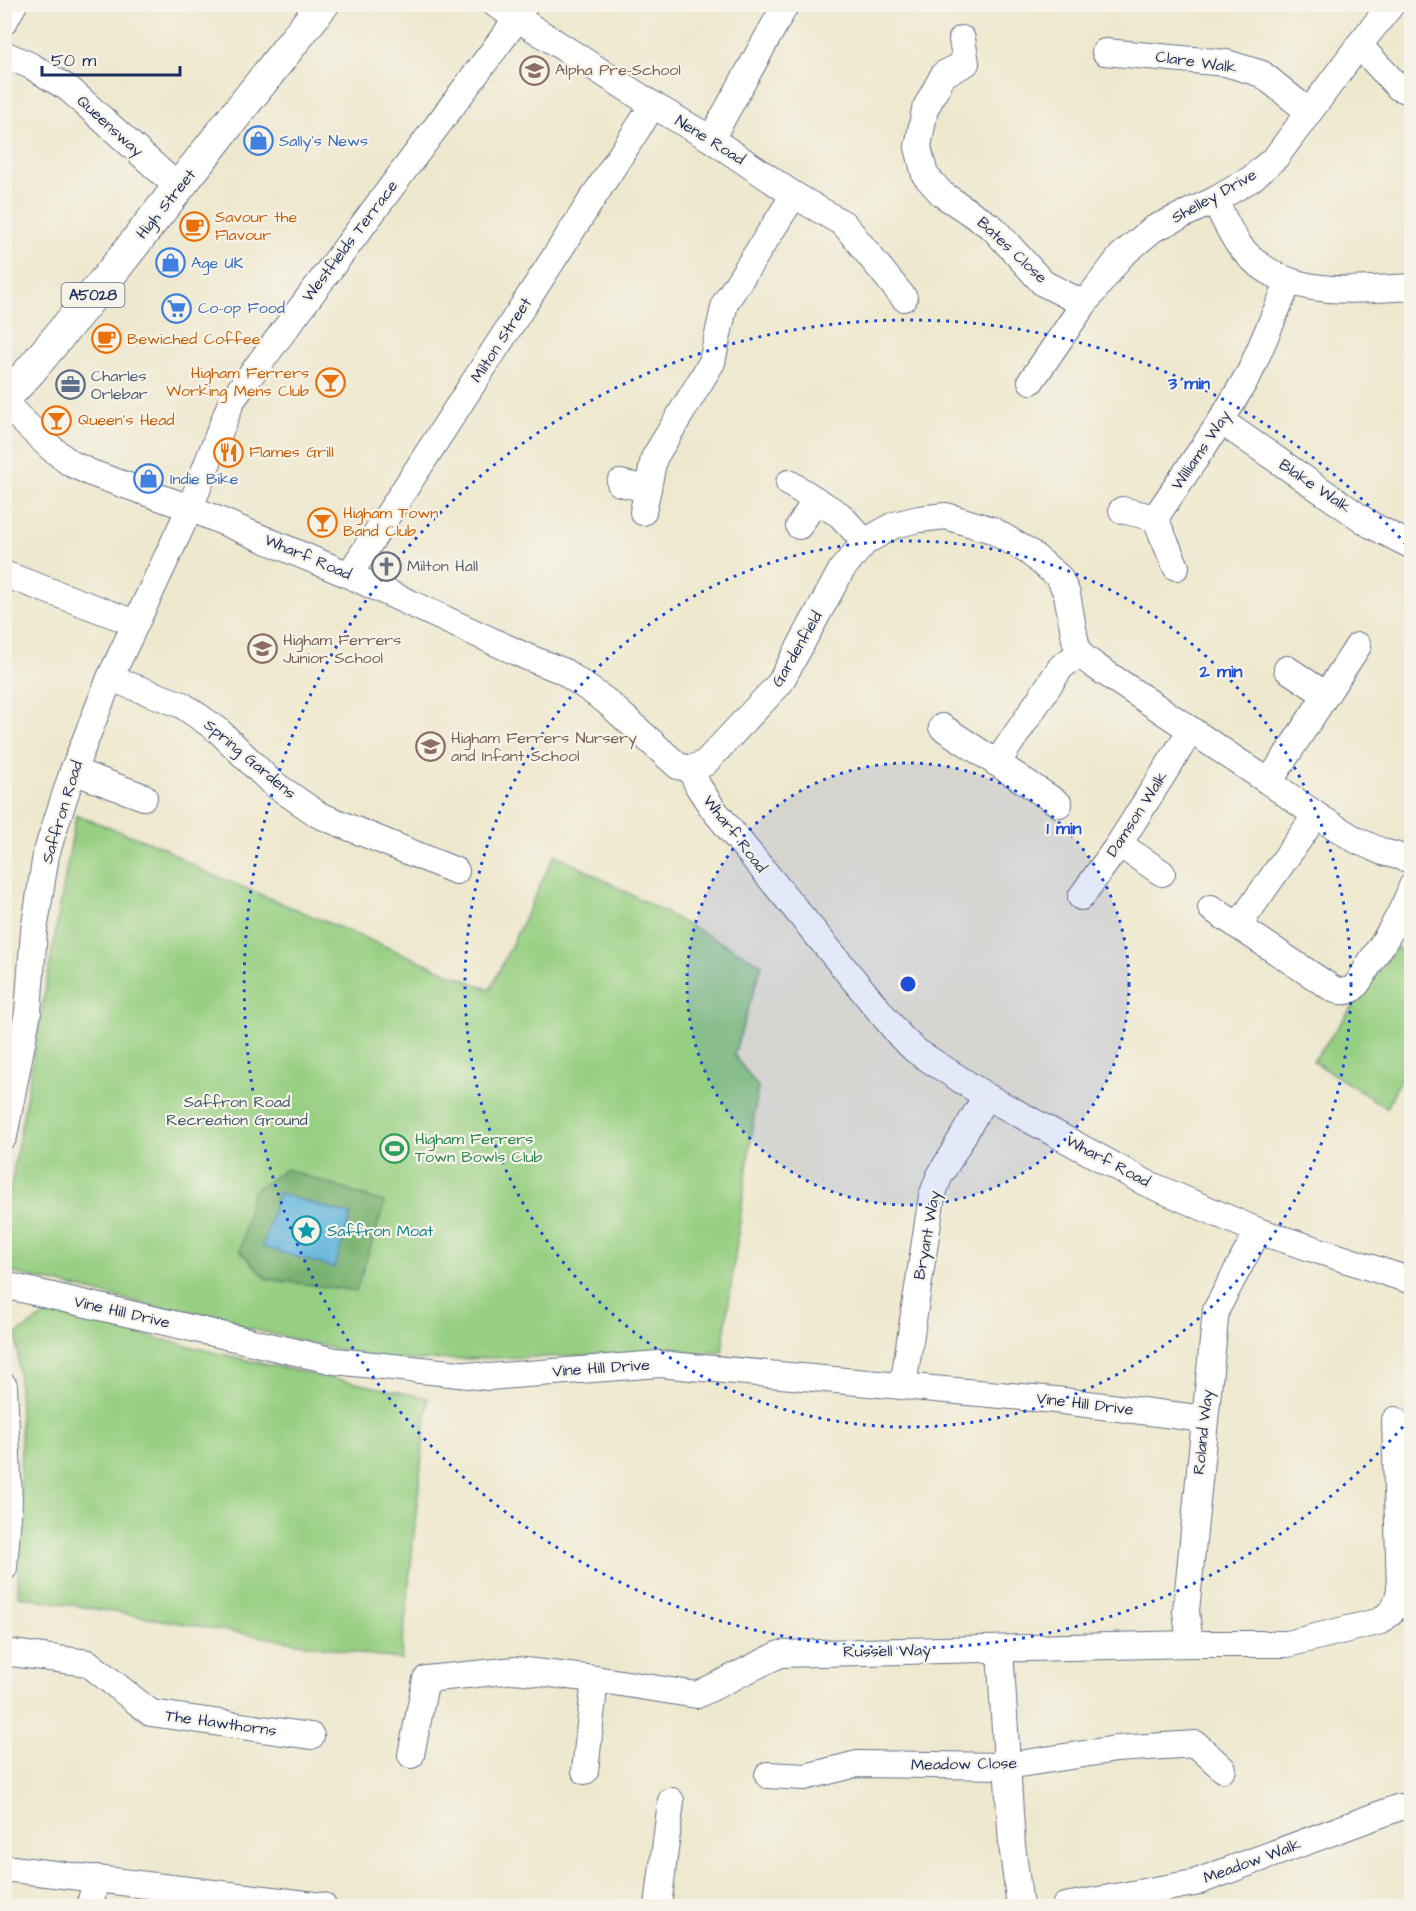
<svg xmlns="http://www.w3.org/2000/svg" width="1416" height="1911" font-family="'Architects Daughter',sans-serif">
	<rect width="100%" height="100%" fill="#f7f3e8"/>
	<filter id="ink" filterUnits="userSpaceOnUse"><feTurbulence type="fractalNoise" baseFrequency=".0167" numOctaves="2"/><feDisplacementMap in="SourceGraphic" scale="12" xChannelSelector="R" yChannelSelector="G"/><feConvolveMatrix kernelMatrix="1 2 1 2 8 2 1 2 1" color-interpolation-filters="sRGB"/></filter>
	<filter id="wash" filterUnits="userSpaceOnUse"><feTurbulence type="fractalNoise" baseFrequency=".008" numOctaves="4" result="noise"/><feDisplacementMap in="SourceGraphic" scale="24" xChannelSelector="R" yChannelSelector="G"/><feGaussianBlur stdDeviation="1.35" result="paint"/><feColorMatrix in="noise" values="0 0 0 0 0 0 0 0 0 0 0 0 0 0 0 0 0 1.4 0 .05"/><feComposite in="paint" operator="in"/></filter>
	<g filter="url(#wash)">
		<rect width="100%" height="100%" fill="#eee8ce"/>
		<g fill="#97cf82" stroke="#597f70" stroke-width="1.5">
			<path d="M76 815 162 847 199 869 490 990 555 854 762 964 734 1055 758 1087 722 1352 387 1361 5 1271V1218Z"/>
			<path d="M1396 948 1411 955V1059L1386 1108 1313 1061Z"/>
			<path d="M50 1312 246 1360 428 1398 401 1660 18 1596 21 1438 17 1334Z"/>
		</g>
		<path fill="#79b270" stroke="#4a7067" stroke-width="1.5" d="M286 1169 385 1203 356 1291 267 1279 240 1251 252 1192Z"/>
		<path fill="#5eb4db" stroke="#3c729c" stroke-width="1.5" d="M278 1193 351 1215 334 1268 262 1247Z"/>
	</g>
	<g filter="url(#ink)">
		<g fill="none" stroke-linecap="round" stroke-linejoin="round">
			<defs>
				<g id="minor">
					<path d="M495 4 653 105 711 139 794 195 844 224 904 298"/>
					<path d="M4 22 14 4"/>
					<path d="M962 39 966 63 944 74 925 109 918 147 925 175 942 194 993 228 1043 283 1084 304"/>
					<path d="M1359 45 1398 87 1412 92"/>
					<path d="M1105 52 1226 63 1262 74 1309 112"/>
					<path d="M4 54 31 66 69 89 179 188"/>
					<path d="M711 139 786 4"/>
					<path d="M1215 200C1222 215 1229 231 1239 245 1283 300 1349 290 1412 287"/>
					<path d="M1031 381 1084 304 1121 256 1153 229 1215 200 1251 179 1276 157 1359 45 1392 4"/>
					<path d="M4 403 51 448 70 463 91 473 190 508 349 575 527 657 563 671 606 701 678 766 691 769 698 786 713 809 901 1037 916 1051 986 1096 1146 1183 1258 1231 1412 1281"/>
					<path d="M1221 421 1371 525 1412 546"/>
					<path d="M620 483 648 489"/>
					<path d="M789 483 840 515 865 542"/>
					<path d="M1122 510 1155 518 1176 567"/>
					<path d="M643 512 654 458 712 362 725 303 794 195"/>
					<path d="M1155 518 1221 421 1250 372 1289 281"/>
					<path d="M799 526 816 500"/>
					<path d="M4 574 135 623"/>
					<path d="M349 575 653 105"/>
					<path d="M1287 669 1326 695"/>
					<path d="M110 678 182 705 218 730 271 782 319 815 456 871"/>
					<path d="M942 727 1059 804"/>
					<path d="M997 763 1061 667 1079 654"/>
					<path d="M691 769 705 763 780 683 842 569 865 542 894 525 919 519 946 516 992 530 1029 552 1059 577 1067 594 1075 639 1079 654 1095 666 1269 782 1316 815 1356 840 1383 852 1412 860"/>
					<path d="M73 771 144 797"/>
					<path d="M1269 782 1358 646"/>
					<path d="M1119 844 1162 873"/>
					<path d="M1081 897 1119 844 1191 730"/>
					<path d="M1211 908 1333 989C1339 991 1345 993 1352 989 1359 984 1364 973 1368 966 1385 940 1402 915 1412 886"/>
					<path d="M1238 926 1316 815"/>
					<path d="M4 1136 28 1012 34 931 46 855 52 835 73 771 110 678 190 508 232 400 517 19 525 4"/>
					<path d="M4 1285 335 1361 488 1377 659 1364 1055 1400 1205 1419"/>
					<path d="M4 1386 9 1502 4 1568"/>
					<path d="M903 1386 932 1196 939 1177 986 1096"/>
					<path d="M1190 1644 1186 1611 1216 1310 1258 1231"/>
					<path d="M1000 1649 1012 1845 1020 1906"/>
					<path d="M4 1652 88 1663 151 1713 311 1736"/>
					<path d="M411 1755 426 1679 516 1670 595 1679 697 1695 780 1654 1190 1644H1287L1381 1621 1395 1608 1400 1591 1395 1420"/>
					<path d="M585 1771 595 1679"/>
					<path d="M768 1775 805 1777 857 1764 1007 1766 1116 1749 1196 1744 1223 1769"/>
					<path d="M4 1868 323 1906"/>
					<path d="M90 1906 96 1878"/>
					<path d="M658 1906 671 1801"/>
					<path d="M1065 1906 1194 1883 1400 1807"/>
				</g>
				<path id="major" d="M4 399 29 372 108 277 323 4"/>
			</defs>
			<use href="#minor" stroke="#657085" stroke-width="28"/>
			<use href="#major" stroke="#657085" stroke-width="34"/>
			<use href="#minor" stroke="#fff" stroke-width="26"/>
			<use href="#major" stroke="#fff" stroke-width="32"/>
		</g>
	</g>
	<circle cx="908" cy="984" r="221" fill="#1d4ed8" fill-opacity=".12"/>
	<g fill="none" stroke="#1d4ed8" stroke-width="3" stroke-dasharray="3 6">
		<circle cx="908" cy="984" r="221"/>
		<circle cx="908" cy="984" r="443"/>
		<path d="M1409 1420A664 664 0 1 1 1409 548"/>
	</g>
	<defs>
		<symbol id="school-ring" viewBox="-11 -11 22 22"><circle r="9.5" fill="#f7f3e8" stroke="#8d6e63" stroke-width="1.5"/><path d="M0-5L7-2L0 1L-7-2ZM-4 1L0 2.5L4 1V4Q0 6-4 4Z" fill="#8d6e63"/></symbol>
		<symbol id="shop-ring" viewBox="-11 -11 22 22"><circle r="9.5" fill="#f7f3e8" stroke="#3f7fe0" stroke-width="1.5"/><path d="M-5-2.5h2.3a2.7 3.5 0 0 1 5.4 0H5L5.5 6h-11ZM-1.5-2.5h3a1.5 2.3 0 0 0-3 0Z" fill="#3f7fe0"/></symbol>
		<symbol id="cafe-ring" viewBox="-11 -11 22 22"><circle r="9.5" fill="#f7f3e8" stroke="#e8710a" stroke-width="1.5"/><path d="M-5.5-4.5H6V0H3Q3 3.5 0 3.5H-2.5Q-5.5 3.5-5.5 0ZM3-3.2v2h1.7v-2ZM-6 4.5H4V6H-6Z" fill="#e8710a"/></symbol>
		<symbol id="supermarket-ring" viewBox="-11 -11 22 22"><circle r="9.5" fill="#f7f3e8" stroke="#3f7fe0" stroke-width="1.5"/><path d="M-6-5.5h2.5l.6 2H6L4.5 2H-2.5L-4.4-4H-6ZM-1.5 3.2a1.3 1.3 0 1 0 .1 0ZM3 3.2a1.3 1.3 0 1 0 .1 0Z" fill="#3f7fe0"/></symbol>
		<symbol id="bar-ring" viewBox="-11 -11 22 22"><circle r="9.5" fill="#f7f3e8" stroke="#e8710a" stroke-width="1.5"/><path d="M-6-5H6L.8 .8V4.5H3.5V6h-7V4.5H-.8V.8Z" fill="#e8710a"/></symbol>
		<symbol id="office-ring" viewBox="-11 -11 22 22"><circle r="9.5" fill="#f7f3e8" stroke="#5c6f8a" stroke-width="1.5"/><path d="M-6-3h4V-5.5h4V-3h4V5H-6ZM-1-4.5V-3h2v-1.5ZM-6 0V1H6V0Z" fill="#5c6f8a"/></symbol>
		<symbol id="restaurant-ring" viewBox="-11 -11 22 22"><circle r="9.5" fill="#f7f3e8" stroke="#e8710a" stroke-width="1.5"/><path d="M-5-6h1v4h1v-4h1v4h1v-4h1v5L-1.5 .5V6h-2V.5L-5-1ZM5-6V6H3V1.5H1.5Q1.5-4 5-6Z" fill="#e8710a"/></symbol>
		<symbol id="church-ring" viewBox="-11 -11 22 22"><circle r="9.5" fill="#f7f3e8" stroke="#6b7280" stroke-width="1.5"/><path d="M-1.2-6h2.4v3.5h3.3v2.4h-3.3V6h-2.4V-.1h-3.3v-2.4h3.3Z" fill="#6b7280"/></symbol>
		<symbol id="stadium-ring" viewBox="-11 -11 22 22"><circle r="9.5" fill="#f7f3e8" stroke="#2e9e5b" stroke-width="1.5"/><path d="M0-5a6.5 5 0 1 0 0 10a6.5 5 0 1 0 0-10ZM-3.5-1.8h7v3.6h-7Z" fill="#2e9e5b"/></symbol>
		<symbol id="sight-ring" viewBox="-11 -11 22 22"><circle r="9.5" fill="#f7f3e8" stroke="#0f9aa8" stroke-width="1.5"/><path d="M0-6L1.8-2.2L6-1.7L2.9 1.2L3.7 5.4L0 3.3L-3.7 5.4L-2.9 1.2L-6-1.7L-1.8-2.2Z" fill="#0f9aa8"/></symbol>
	</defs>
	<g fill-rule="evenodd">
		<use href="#school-ring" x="518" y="54" width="33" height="33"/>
		<use href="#shop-ring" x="242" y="124" width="33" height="33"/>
		<use href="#cafe-ring" x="178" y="210" width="33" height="33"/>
		<use href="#shop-ring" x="154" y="246" width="33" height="33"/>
		<use href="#supermarket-ring" x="160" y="292" width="33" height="33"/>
		<use href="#cafe-ring" x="90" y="322" width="33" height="33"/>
		<use href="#bar-ring" x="314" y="366" width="33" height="33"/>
		<use href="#office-ring" x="54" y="368" width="33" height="33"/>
		<use href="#bar-ring" x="40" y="404" width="33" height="33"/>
		<use href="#restaurant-ring" x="212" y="436" width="33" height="33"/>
		<use href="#shop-ring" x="132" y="462" width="33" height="33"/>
		<use href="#bar-ring" x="306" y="506" width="33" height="33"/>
		<use href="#church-ring" x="370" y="550" width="33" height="33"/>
		<use href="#school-ring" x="246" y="632" width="33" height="33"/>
		<use href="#school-ring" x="414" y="730" width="33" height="33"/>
		<use href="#stadium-ring" x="378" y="1132" width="33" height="33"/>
		<use href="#sight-ring" x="290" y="1214" width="33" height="33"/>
	</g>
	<g text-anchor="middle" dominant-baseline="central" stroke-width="4.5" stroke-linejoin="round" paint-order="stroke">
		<rect fill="#f7f3e8" stroke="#5d6a87" stroke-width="1.5" x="61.5" y="283" width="63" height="24" rx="4.5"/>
		<g font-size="15" font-weight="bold" fill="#1b2f5e">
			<text x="93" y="295">A5028</text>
		</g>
		<g font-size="16" fill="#1b2f5e" stroke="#f7f3e8">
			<text transform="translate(1196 62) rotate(8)">Clare Walk</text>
			<text transform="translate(110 126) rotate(42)">Queensway</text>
			<text transform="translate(710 140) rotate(32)">Nene Road</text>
			<text transform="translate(1214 196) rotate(-29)">Shelley Drive</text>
			<text transform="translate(166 204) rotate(-51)">High Street</text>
			<text transform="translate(350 241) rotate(-53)">Westfields Terrace</text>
			<text transform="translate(1012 250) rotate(43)">Bates Close</text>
			<text transform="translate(501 340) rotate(-57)">Milton Street</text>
			<text transform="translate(1201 450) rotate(-56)">Williams Way</text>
			<text transform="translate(1315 486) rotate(34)">Blake Walk</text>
			<text transform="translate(308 557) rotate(23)">Wharf Road</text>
			<text transform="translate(797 649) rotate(-60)">Gardenfield</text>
			<text transform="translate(250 759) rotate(40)">Spring Gardens</text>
			<text transform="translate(62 812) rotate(-73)">Saffron Road</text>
			<text transform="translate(1137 814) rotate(-57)">Damson Walk</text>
			<text transform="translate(735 834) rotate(52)">Wharf Road</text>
			<text transform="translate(1108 1161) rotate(28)">Wharf Road</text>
			<text transform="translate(927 1235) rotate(-80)">Bryant Way</text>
			<text transform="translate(122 1312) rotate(13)">Vine Hill Drive</text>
			<text transform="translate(601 1368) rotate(-4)">Vine Hill Drive</text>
			<text transform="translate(1085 1404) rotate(7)">Vine Hill Drive</text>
			<text transform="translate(1203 1432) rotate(-84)">Roland Way</text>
			<text transform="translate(887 1651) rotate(-1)">Russell Way</text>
			<text transform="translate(221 1723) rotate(8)">The Hawthorns</text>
			<text transform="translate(964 1764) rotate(-1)">Meadow Close</text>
			<text transform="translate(1252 1861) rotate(-20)">Meadow Walk</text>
		</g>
		<g font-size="16" fill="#785e54" stroke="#f7f3e8" text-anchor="start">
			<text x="555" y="70">Alpha Pre-School</text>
			<text x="283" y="640">Higham Ferrers<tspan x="283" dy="18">Junior School</tspan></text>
			<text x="451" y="738">Higham Ferrers Nursery<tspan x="451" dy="18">and Infant School</tspan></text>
		</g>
		<g font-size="16" fill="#366cbe" stroke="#f7f3e8" text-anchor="start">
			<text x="279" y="141">Sally's News</text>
			<text x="191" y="263">Age UK</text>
			<text x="198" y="308">Co-op Food</text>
			<text x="170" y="479">Indie Bike</text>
		</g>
		<g font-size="16" fill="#c56008" stroke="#f7f3e8" text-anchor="start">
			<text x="215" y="217">Savour the<tspan x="215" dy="18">Flavour</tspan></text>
			<text x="127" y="339">Bewiched Coffee</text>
			<text x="309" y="373" text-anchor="end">Higham Ferrers<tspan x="309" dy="18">Working Mens Club</tspan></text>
			<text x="78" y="420">Queen's Head</text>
			<text x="249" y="452">Flames Grill</text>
			<text x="343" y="513">Higham Town<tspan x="343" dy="18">Band Club</tspan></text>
		</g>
		<g font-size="16" fill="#4e5e75" stroke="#f7f3e8" text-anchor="start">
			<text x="91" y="376">Charles<tspan x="91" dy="18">Orlebar</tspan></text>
		</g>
		<g font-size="16" fill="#5b616d" stroke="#f7f3e8" text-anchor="start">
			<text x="407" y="566">Milton Hall</text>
		</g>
		<g font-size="16" fill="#3a5767" stroke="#f7f3e8">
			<text x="237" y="1102">Saffron Road<tspan x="237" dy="18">Recreation Ground</tspan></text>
		</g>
		<g font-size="16" fill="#27864d" stroke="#f7f3e8" text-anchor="start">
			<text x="415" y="1139">Higham Ferrers<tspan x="415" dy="18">Town Bowls Club</tspan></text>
		</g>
		<g font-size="16" fill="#0d838f" stroke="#f7f3e8" text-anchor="start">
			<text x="327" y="1231">Saffron Moat</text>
		</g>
	</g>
	<circle cx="908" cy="984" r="9" fill="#1d4ed8" stroke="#f7f3e8" stroke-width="3"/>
	<g font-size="18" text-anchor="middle" font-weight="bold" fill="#1d4ed8" stroke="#f7f3e8" stroke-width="4.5" stroke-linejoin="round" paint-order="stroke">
		<text x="1189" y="389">3 min</text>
		<text x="1221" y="677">2 min</text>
		<text x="1064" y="834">1 min</text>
	</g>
	<rect width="1416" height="1911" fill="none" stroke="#f7f3e8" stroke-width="24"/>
	<path d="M42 66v9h138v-9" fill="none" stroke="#1b2f5e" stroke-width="3"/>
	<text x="51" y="66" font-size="18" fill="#1b2f5e" stroke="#f7f3e8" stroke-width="4.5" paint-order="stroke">50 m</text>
</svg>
